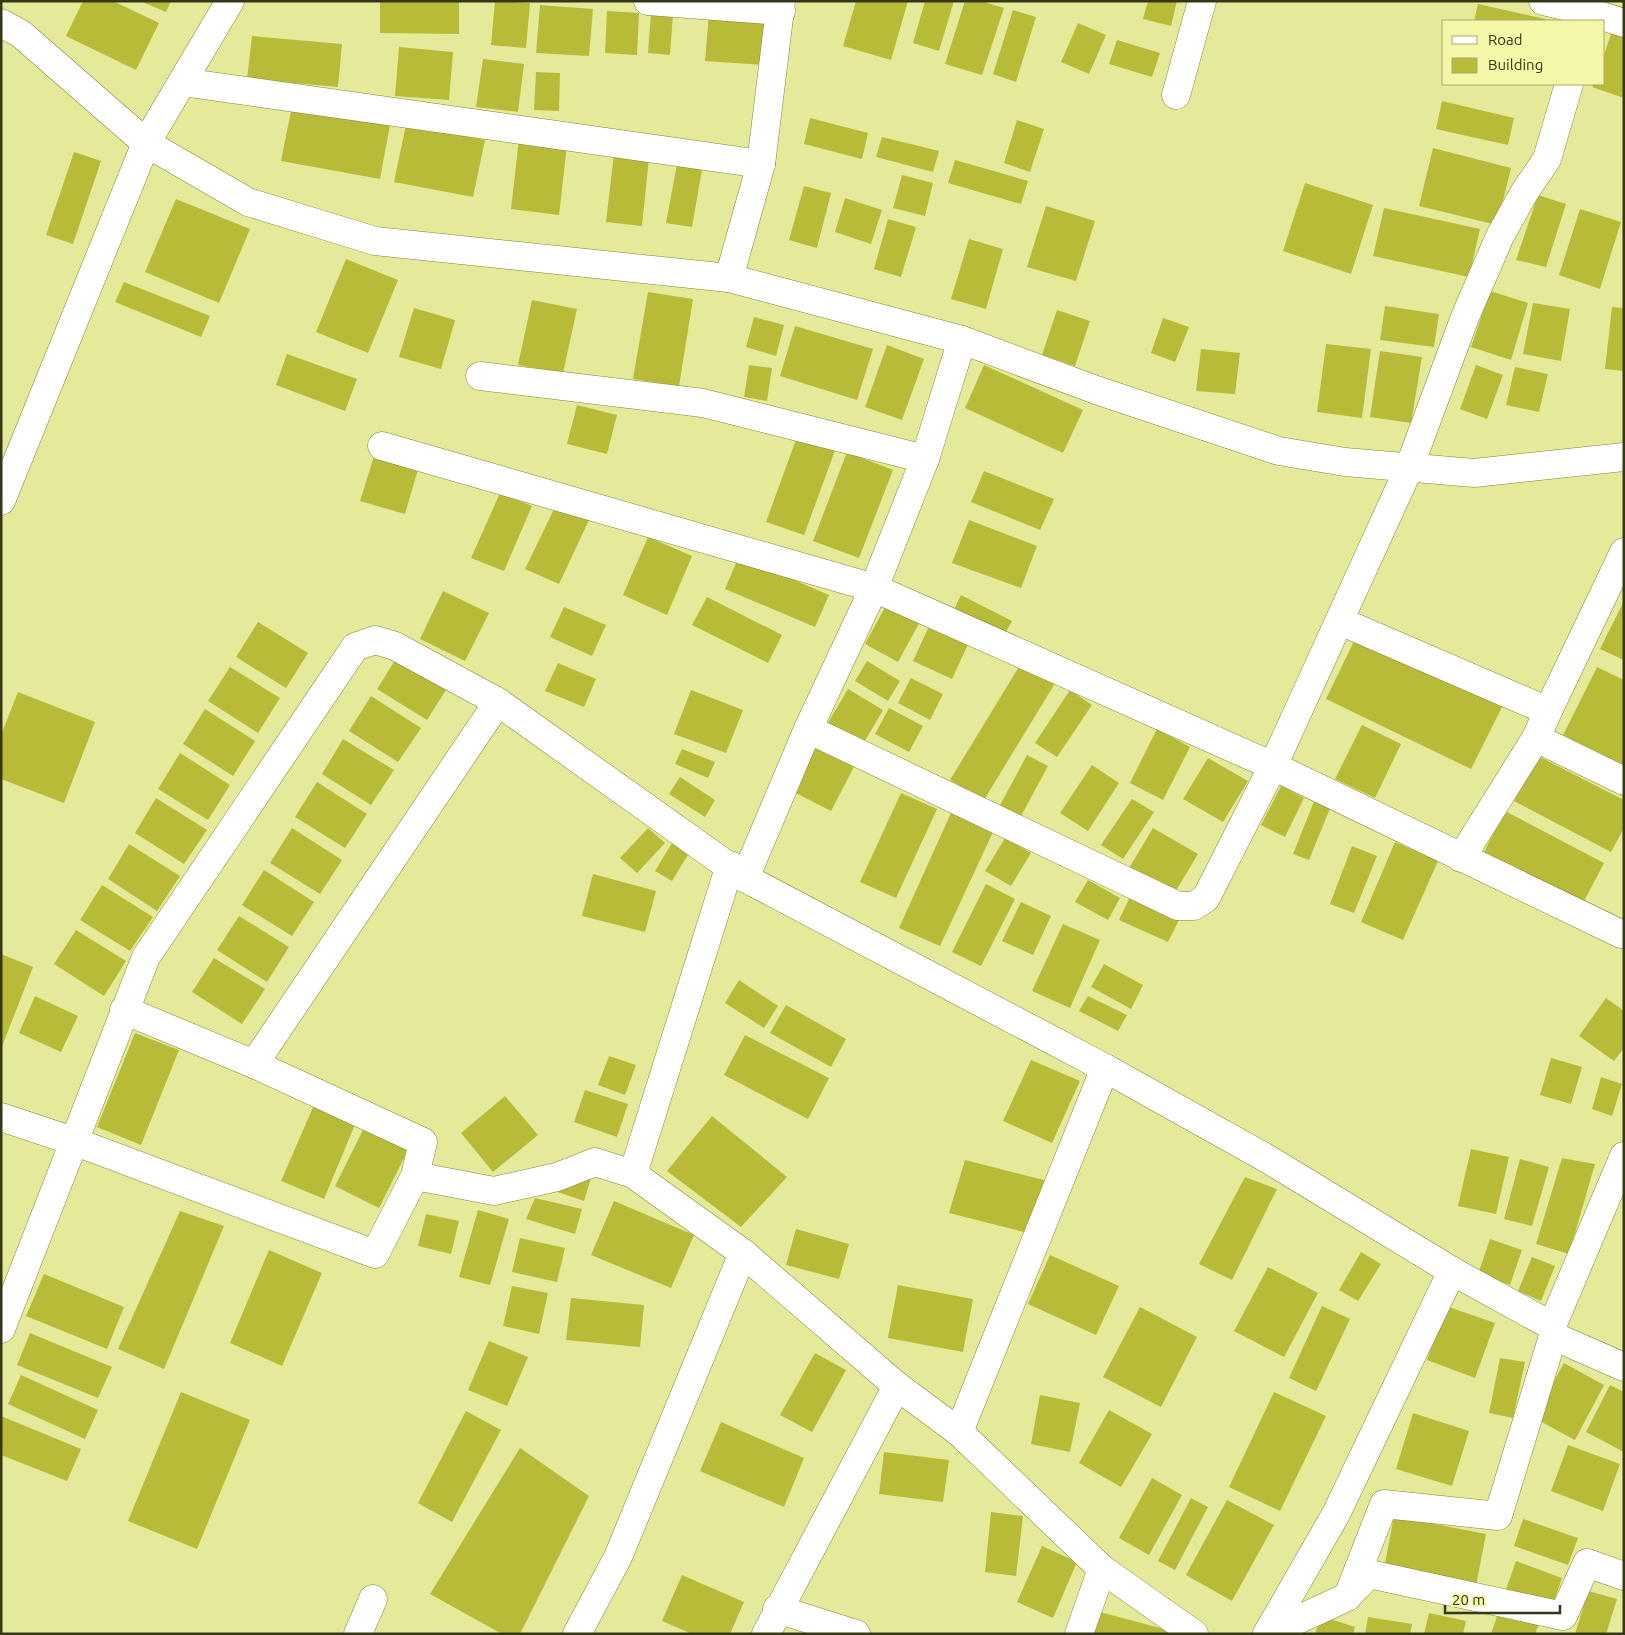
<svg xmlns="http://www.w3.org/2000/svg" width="1625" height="1635" font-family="Ubuntu,sans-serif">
	<rect width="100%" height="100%" fill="#e5ea9a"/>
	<g fill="#b8bb38">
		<path d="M83 1H113L159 23 136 70 66 36Z"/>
		<path d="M140 1H171L166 12Z"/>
		<path d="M380 1H459V34L380 33Z"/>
		<path d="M495 1 530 3 526 48 491 45Z"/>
		<path d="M856 1H908L891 60 843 46Z"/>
		<path d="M925 1H954L939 51 913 43Z"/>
		<path d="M965 1H981L1004 8 982 75 945 64Z"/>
		<path d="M1148 1H1177L1171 26 1143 19Z"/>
		<path d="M1478 4 1550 20V21H1474Z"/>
		<path d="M540 5 593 9 589 56 536 53Z"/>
		<path d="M1013 10 1036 17 1016 82 993 74Z"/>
		<path d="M607 11 639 13 637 55 605 53Z"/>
		<path d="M651 13 673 15 670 55 648 53Z"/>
		<path d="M709 13 769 18 765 65 705 61Z"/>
		<path d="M1078 23 1106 35 1089 74 1061 62Z"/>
		<path d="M1613 28 1624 32V98L1592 87 1594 84H1604V55Z"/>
		<path d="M252 36 342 44 338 87 247 79Z"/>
		<path d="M1117 40 1160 53 1152 77 1109 64Z"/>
		<path d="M399 47 453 52 449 100 395 96Z"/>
		<path d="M483 59 524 64 518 112 476 107Z"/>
		<path d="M536 72 560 73 559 111 534 110Z"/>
		<path d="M1442 101 1514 118 1508 145 1436 129Z"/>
		<path d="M292 106 390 125 380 179 281 161Z"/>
		<path d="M810 118 868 133 862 159 804 144Z"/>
		<path d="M1017 120 1044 129 1030 172 1004 163Z"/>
		<path d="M406 125 485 140 473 197 394 182Z"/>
		<path d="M882 137 939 151 933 172 876 157Z"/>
		<path d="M519 139 567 145 559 215 511 209Z"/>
		<path d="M1433 148 1511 168 1497 225 1419 206Z"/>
		<path d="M74 152 101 161 73 244 46 235Z"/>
		<path d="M614 154 649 158 642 226 606 222Z"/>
		<path d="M678 159 703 164 692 227 666 223Z"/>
		<path d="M955 160 1028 181 1021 204 948 183Z"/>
		<path d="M902 175 933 183 925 216 893 208Z"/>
		<path d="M1305 183 1373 205 1351 274 1283 251Z"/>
		<path d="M804 186 831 193 817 248 789 240Z"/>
		<path d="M1538 195 1566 204 1546 267 1516 260Z"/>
		<path d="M845 198 882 210 871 244 835 232Z"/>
		<path d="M176 199 250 229 219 303 145 272Z"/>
		<path d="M1046 206 1095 221 1076 281 1027 267Z"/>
		<path d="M1384 208 1480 229 1469 277 1373 256Z"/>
		<path d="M1580 209 1621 222 1600 289 1559 275Z"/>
		<path d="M888 219 916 227 901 277 874 269Z"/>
		<path d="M969 239 1003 249 986 309 951 299Z"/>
		<path d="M346 259 398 280 368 353 316 332Z"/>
		<path d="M124 282 210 316 201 337 115 302Z"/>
		<path d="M1490 291 1528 303 1511 360 1471 347Z"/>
		<path d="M648 292 693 299 679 386 633 379Z"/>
		<path d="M532 300 577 309 563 373 518 365Z"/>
		<path d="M1533 303 1570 309 1561 361 1523 354Z"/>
		<path d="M1385 306 1439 314 1434 347 1380 340Z"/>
		<path d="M1612 307 1624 308V371L1605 369Z"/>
		<path d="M414 308 455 320 441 369 399 357Z"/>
		<path d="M1057 310 1090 321 1075 366 1042 355Z"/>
		<path d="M754 317 784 325 776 356 746 347Z"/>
		<path d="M1163 318 1189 327 1175 362 1151 353Z"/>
		<path d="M795 326 873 349 857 400 780 376Z"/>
		<path d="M1326 344 1371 349 1362 418 1317 412Z"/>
		<path d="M887 345 924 359 902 420 865 407Z"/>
		<path d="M1201 349 1240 353 1235 394 1196 391Z"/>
		<path d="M1380 351 1422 357 1411 423 1370 417Z"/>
		<path d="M287 354 357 379 345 411 276 385Z"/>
		<path d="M749 365 772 368 767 401 744 397Z"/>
		<path d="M984 365 1083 410 1063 453 965 408Z"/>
		<path d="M1476 365 1503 375 1487 419 1460 409Z"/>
		<path d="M1515 367 1548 374 1539 412 1506 405Z"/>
		<path d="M577 405 617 415 607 454 567 444Z"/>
		<path d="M798 434 836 448 804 535 766 522Z"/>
		<path d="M847 452 893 470 859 558 813 541Z"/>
		<path d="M375 453 419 466 405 514 360 501Z"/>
		<path d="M984 471 1054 499 1040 530 971 502Z"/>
		<path d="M500 493 532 506 504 571 471 558Z"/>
		<path d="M556 505 589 520 559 584 525 569Z"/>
		<path d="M969 520 1037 546 1021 588 952 563Z"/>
		<path d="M648 537 692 556 667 615 623 595Z"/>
		<path d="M739 556 829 595 815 627 725 589Z"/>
		<path d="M443 591 489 613 465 661 420 639Z"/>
		<path d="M961 595 1012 621 1001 641 951 616Z"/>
		<path d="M707 597 782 635 768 663 692 625Z"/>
		<path d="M889 600 922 618 898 662 865 644Z"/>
		<path d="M1624 601V660L1600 649Z"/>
		<path d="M564 607 606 625 592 656 550 637Z"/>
		<path d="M258 622 308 653 286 688 236 657Z"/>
		<path d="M931 622 970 640 952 679 913 661Z"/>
		<path d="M1356 637 1502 707 1471 769 1326 699Z"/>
		<path d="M399 654 449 685 427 720 377 689Z"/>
		<path d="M1023 660 1057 680 984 800 950 780Z"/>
		<path d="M867 661 900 681 888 701 855 681Z"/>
		<path d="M558 663 596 679 584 707 545 691Z"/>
		<path d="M230 667 280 698 258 733 208 701Z"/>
		<path d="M1597 667 1624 680V765L1563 735Z"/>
		<path d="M911 678 943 694 930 720 898 703Z"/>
		<path d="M848 689 883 710 862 746 826 726Z"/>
		<path d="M691 690 743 710 726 753 674 734Z"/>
		<path d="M1070 690 1092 705 1057 757 1035 743Z"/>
		<path d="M18 692 95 722 64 803 1 779V735Z"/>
		<path d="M371 696 421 728 398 762 349 731Z"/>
		<path d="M889 708 923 726 909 752 875 734Z"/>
		<path d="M205 709 255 741 233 776 183 744Z"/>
		<path d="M1362 725 1401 744 1375 798 1335 779Z"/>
		<path d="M1157 729 1190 747 1163 800 1130 783Z"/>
		<path d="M343 739 394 770 371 805 322 774Z"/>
		<path d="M813 741 856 763 831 811 788 789Z"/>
		<path d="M682 749 715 762 708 778 675 764Z"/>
		<path d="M180 753 230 785 208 820 158 789Z"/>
		<path d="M1027 755 1048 766 1020 818 999 807Z"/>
		<path d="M1538 756 1624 800V828L1611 852 1514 801Z"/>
		<path d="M1208 758 1248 781 1223 822 1183 799Z"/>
		<path d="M1092 765 1119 783 1088 831 1060 813Z"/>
		<path d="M680 777 715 800 705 817 669 794Z"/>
		<path d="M317 782 367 814 345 848 295 817Z"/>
		<path d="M1281 786 1304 798 1285 837 1261 825Z"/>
		<path d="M901 793 937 809 896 898 860 882Z"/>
		<path d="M156 798 207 830 184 864 135 833Z"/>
		<path d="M1132 799 1154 812 1123 859 1101 845Z"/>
		<path d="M1315 799 1331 806 1309 860 1293 854Z"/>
		<path d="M1505 811 1604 863 1582 905 1483 854Z"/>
		<path d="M951 813 993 832 940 946 899 928Z"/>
		<path d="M292 828 342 860 320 894 270 863Z"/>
		<path d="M648 828 665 843 637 873 620 858Z"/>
		<path d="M1153 828 1198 854 1171 899 1126 873Z"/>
		<path d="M1005 838 1031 853 1011 886 985 871Z"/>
		<path d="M1395 842 1438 861 1403 940 1361 922Z"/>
		<path d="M672 843 689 853 672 881 655 871Z"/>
		<path d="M129 844 180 876 157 911 108 879Z"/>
		<path d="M1352 846 1377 856 1354 913 1330 904Z"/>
		<path d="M264 870 314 902 292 936 242 905Z"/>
		<path d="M593 874 656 891 645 932 582 916Z"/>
		<path d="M1088 880 1120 898 1108 920 1075 902Z"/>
		<path d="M986 884 1015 899 981 966 952 952Z"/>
		<path d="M102 885 153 917 130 951 80 920Z"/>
		<path d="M1130 897 1179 920 1168 942 1119 920Z"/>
		<path d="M1021 902 1051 916 1033 955 1002 941Z"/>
		<path d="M239 916 289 947 267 982 217 950Z"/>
		<path d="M1063 924 1100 940 1070 1008 1032 991Z"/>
		<path d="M76 930 126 961 104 996 54 964Z"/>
		<path d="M1 954 33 967 1 1049Z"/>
		<path d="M214 958 265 989 242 1024 192 992Z"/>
		<path d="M1104 964 1143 985 1131 1009 1091 987Z"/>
		<path d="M739 980 778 1006 764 1028 725 1003Z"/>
		<path d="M35 996 78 1016 61 1052 19 1033Z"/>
		<path d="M1088 996 1127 1015 1118 1031 1079 1011Z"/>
		<path d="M1606 998 1624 1011V1048L1614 1061 1579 1036Z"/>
		<path d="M786 1005 846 1039 831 1067 770 1033Z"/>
		<path d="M135 1033 179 1050 141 1145 97 1127Z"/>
		<path d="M745 1035 829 1078 808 1119 724 1075Z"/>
		<path d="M609 1056 636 1065 625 1095 598 1085Z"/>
		<path d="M1551 1058 1582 1067 1571 1104 1540 1095Z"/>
		<path d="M1031 1060 1080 1081 1052 1143 1003 1121Z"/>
		<path d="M1601 1077 1622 1084 1612 1116 1592 1109Z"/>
		<path d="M585 1090 628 1104 617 1137 574 1122Z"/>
		<path d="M505 1096 538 1135 493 1172 461 1133Z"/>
		<path d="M314 1105 356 1122 324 1199 281 1181Z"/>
		<path d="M712 1116 787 1177 741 1227 667 1171Z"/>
		<path d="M367 1122 411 1144 379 1208 335 1186Z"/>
		<path d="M1471 1149 1509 1157 1496 1214 1458 1206Z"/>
		<path d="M1562 1158 1595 1164 1569 1254 1536 1244Z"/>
		<path d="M1520 1159 1549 1167 1532 1226 1504 1219Z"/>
		<path d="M965 1160 1044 1180 1028 1233 949 1213Z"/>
		<path d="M553 1166 591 1178 584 1201 546 1188Z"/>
		<path d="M1245 1177 1277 1189 1232 1280 1199 1264Z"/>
		<path d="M535 1198 582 1209 575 1234 526 1219Z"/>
		<path d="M614 1201 694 1235 671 1288 591 1255Z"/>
		<path d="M478 1210 509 1219 490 1285 459 1277Z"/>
		<path d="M180 1211 224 1226 164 1369 118 1349Z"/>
		<path d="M426 1214 459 1221 451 1254 418 1246Z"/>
		<path d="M796 1229 849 1244 839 1279 786 1265Z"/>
		<path d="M520 1238 565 1248 557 1282 512 1272Z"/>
		<path d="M1490 1239 1522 1250 1510 1285 1478 1274Z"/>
		<path d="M269 1250 322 1273 282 1366 230 1343Z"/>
		<path d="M1361 1252 1381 1264 1358 1301 1339 1290Z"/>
		<path d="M1050 1255 1119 1286 1096 1335 1028 1304Z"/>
		<path d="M1532 1257 1555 1266 1541 1301 1518 1291Z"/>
		<path d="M1268 1267 1318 1293 1284 1357 1234 1331Z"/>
		<path d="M44 1274 124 1307 107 1349 26 1316Z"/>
		<path d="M898 1285 973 1299 963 1352 888 1338Z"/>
		<path d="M512 1286 548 1293 539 1334 503 1326Z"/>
		<path d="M571 1298 644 1305 640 1347 566 1340Z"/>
		<path d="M1322 1306 1350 1319 1316 1391 1289 1378Z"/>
		<path d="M1446 1306 1495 1323 1475 1378 1427 1360Z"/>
		<path d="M1140 1307 1197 1337 1161 1407 1103 1377Z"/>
		<path d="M30 1333 112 1367 98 1398 17 1365Z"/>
		<path d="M489 1341 528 1357 507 1406 468 1390Z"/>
		<path d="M815 1353 846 1370 812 1432 780 1415Z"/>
		<path d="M1500 1358 1525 1362 1513 1418 1489 1413Z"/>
		<path d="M1564 1363 1604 1385 1575 1440 1534 1418Z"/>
		<path d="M21 1375 98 1410 85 1439 8 1404Z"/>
		<path d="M1610 1385 1624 1392V1452L1586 1432Z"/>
		<path d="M181 1392 250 1420 197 1549 128 1521Z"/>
		<path d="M1274 1392 1326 1416 1280 1511 1229 1487Z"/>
		<path d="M1040 1395 1080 1403 1070 1452 1031 1444Z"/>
		<path d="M1109 1410 1152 1434 1121 1487 1079 1463Z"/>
		<path d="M466 1411 501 1430 452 1522 418 1503Z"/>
		<path d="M1413 1413 1469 1431 1452 1486 1396 1469Z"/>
		<path d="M1 1416 81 1449 67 1481 1 1455Z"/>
		<path d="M721 1422 804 1458 784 1507 700 1471Z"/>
		<path d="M1568 1445 1620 1464 1603 1511 1551 1491Z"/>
		<path d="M520 1448 589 1496 520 1634H502L430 1594Z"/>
		<path d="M884 1452 949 1460 943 1502 879 1494Z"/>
		<path d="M1152 1478 1182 1495 1149 1555 1119 1538Z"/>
		<path d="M1191 1498 1208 1507 1175 1570 1158 1561Z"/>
		<path d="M1227 1500 1274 1525 1232 1601 1186 1575Z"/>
		<path d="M991 1512 1023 1516 1016 1576 985 1572Z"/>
		<path d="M1394 1516 1486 1534 1476 1586 1384 1569Z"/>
		<path d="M1523 1519 1578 1538 1568 1565 1514 1546Z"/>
		<path d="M1042 1546 1077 1562 1053 1618 1017 1602Z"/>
		<path d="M1516 1561 1562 1578 1551 1610 1505 1592Z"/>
		<path d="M682 1575 744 1602 730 1634H692L662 1621Z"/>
		<path d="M1588 1591 1617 1599 1606 1634H1575Z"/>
		<path d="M1500 1608 1540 1621 1535 1634H1491Z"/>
		<path d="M1100 1612 1179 1633V1634H1094Z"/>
		<path d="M1429 1613 1466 1621 1463 1634H1424Z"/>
		<path d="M1321 1616 1355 1627 1353 1634H1315Z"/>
		<path d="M1368 1617 1412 1624 1410 1634H1365Z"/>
	</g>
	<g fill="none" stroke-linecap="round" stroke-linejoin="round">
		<defs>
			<g id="street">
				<path d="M648 1 781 11"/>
				<path d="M1543 1 1589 12"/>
				<path d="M1586 21 1589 12 1624 23"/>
				<path d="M1 23 21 34 146 143 248 202 375 241 729 278 962 340 1096 390 1279 451 1345 462 1474 473 1624 457"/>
				<path d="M182 82 761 164"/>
				<path d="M1176 95 1202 1"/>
				<path d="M729 278 761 164 781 1"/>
				<path d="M962 340 925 459 874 588 1273 766 1621 934"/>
				<path d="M480 376 703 403 925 459"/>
				<path d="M382 446 874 588 808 729 745 878"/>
				<path d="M1 501 146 143 230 1"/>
				<path d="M1340 621 1548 711 1624 552"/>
				<path d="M808 729 1178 906H1194L1206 898 1273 766 1409 468 1465 317 1500 236 1524 193 1547 159 1569 84"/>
				<path d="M1536 738 1624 781"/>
				<path d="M1461 858 1536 738 1548 711"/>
				<path d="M254 1064 498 702"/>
				<path d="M1 1117 73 1141 375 1254 415 1176 423 1142 254 1064 124 1010"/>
				<path d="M633 1174 730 865"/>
				<path d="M415 1176 494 1191 557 1177 595 1162 633 1174 743 1253 897 1386 959 1432 1102 1569 1194 1634"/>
				<path d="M1552 1326 1624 1156"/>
				<path d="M1 1329 146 957 355 647 375 640 395 646 498 702 745 878 1105 1068 1266 1158 1452 1271 1552 1326 1553 1336 1624 1367"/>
				<path d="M959 1432 1105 1068"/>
				<path d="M1350 1591 1384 1504 1498 1516 1553 1336"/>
				<path d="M777 1609 856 1634"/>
				<path d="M358 1634 373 1599"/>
				<path d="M577 1634 618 1557 743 1253"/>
				<path d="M766 1634 897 1386"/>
				<path d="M1079 1634 1102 1569"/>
				<path d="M1267 1634 1347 1597 1369 1574 1563 1616 1587 1563 1624 1576"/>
				<path d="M1267 1634 1336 1514 1452 1271"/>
			</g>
		</defs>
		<use href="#street" stroke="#838537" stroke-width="29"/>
		<use href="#street" stroke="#fff" stroke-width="28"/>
	</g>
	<rect width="1625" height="1635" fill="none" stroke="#363716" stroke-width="5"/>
	<rect x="1442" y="20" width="162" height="65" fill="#f3f7a7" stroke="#a7aa6d"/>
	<rect x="1452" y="36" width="25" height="8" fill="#ffffff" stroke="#a7aa6d"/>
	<text x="1488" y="45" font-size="15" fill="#363716">Road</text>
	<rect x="1452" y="58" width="25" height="15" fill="#b8bb38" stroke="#a7aa6d"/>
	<text x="1488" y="70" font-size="15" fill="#363716">Building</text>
	<path d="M1445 1605v8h115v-8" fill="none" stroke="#363716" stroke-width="2.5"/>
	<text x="1452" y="1605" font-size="15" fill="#363716" stroke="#f3f7a7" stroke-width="4" paint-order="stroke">20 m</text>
</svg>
